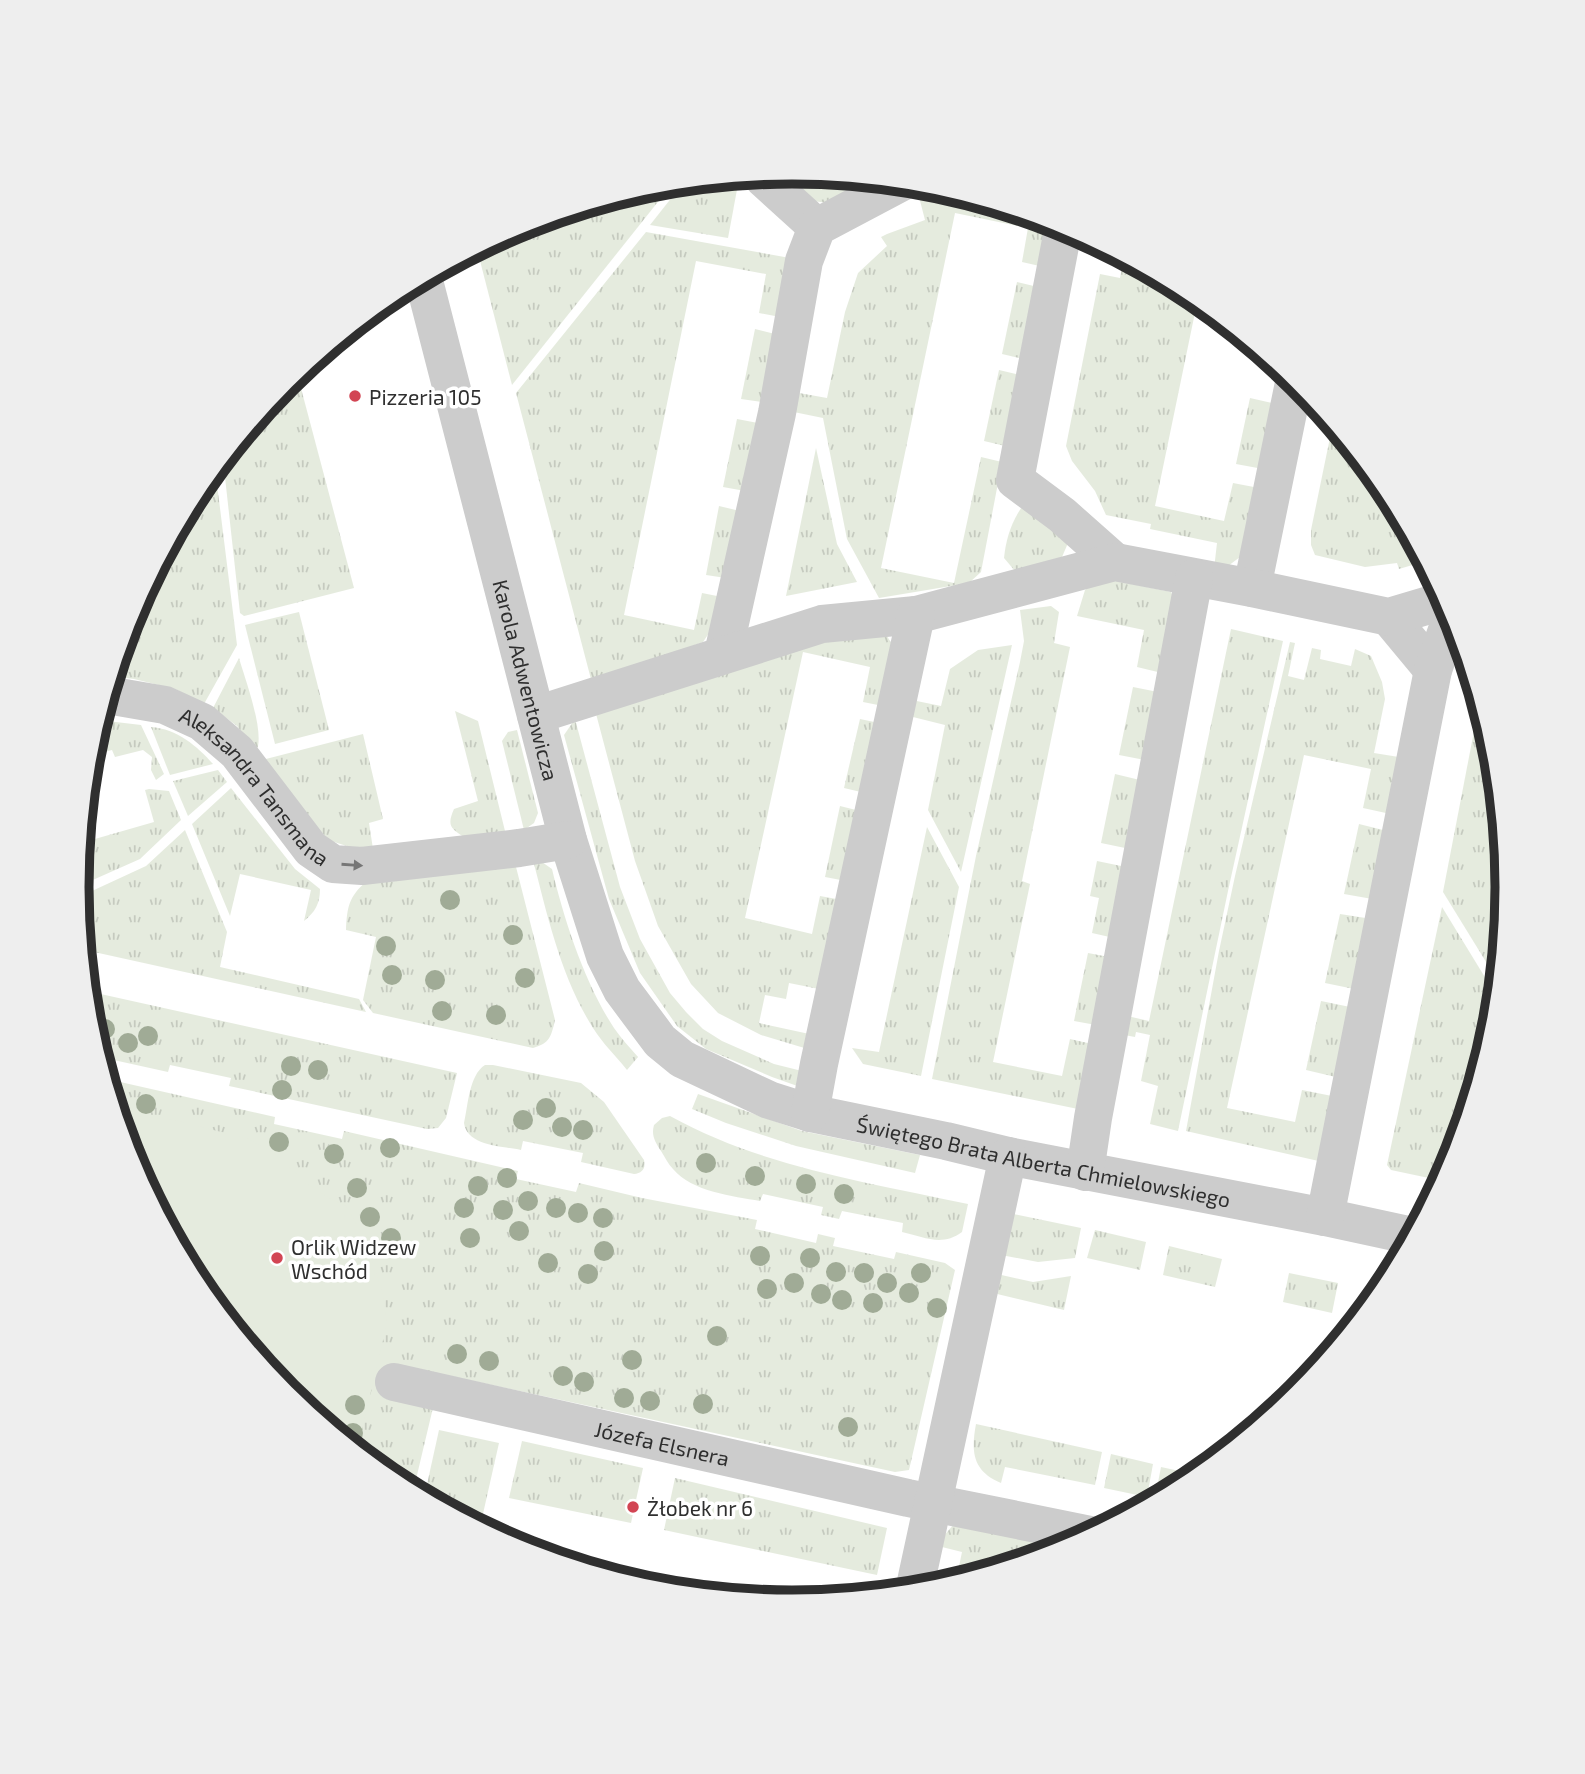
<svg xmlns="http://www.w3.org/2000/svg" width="1585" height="1774" font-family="'Exo 2',sans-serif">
	<defs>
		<pattern id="grass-tufts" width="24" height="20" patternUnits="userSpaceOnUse" patternTransform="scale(1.75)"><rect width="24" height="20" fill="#e5ebde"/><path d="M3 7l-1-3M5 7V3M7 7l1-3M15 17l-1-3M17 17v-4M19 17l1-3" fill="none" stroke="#c5cabf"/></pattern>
	</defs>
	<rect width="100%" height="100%" fill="#fff"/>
	<g fill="url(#grass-tufts)">
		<path d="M793 172 886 181 827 203 800 199 778 173Z"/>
		<path d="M732 177 739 179 728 238 650 225 684 182Z"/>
		<path d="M673 183 512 385 477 249 519 226 653 185Z"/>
		<path d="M945 189 965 195V205L999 206 1051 221 1044 267 1022 262 1028 228 955 213 881 568 954 583 981 457 1002 462 981 572 969 583 879 598 847 539 823 418 784 410 788 391 827 398 845 312 858 273 887 246 881 237 887 234 925 220 918 193Z"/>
		<path d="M646 232 790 258 780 317 759 313 766 274 696 261 624 615 694 630 702 593 722 597 715 624 703 642 592 683 516 393Z"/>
		<path d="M1124 257 1190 292 1198 298 1155 506 1224 521 1233 483 1259 488 1244 554 1224 569H1214L1217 543 1150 529 1151 524 1106 515 1095 491 1072 461 1066 446 1100 274 1120 278Z"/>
		<path d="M1017 282 1038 287 1023 359 1002 354Z"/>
		<path d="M755 329 775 334 762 402 741 399Z"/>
		<path d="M999 370 1020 375 1005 446 984 441Z"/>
		<path d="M298 377 354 588 244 616 240 613 223 459 287 381Z"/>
		<path d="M1250 398 1276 404 1263 469 1236 464Z"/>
		<path d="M737 419 758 423 745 491 723 487Z"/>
		<path d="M1333 423 1388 490 1426 561 1399 569 1397 563 1365 567 1315 555 1311 545V530Z"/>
		<path d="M816 448 837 544 857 582 786 596Z"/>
		<path d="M215 468 237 645 204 704 175 689 134 679 112 676 132 613 198 489Z"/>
		<path d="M1024 504 1068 543 1062 557 1015 571 1004 558C1006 538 1012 520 1024 504Z"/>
		<path d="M719 506 740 511 726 578 706 575Z"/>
		<path d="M1098 577 1171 592 1178 608 1166 674 1137 667 1144 630 1077 616 1085 590Z"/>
		<path d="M1051 606 1059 612 1054 643 1070 647 1022 881 1030 884 993 1062 1062 1076 1070 1039 1092 1044 1078 1109 932 1079 976 856 1020 662 1024 641 1020 610Z"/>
		<path d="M299 612 329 730 275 744 245 625Z"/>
		<path d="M1231 629 1283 641 1228 891 1178 1131 1150 1124 1158 1086 1141 1081 1150 1035 1136 1032 1135 1037 1119 1034 1123 1015 1149 1021Z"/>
		<path d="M887 636 893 646 883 706 863 702 870 667 803 652 745 918 812 934 820 896 842 900 824 990 789 983 786 999 765 995 759 1023 814 1035 811 1050 761 1035 718 1013 691 984 658 926 635 861 595 710 802 642Z"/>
		<path d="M1290 642 1295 643 1288 676 1304 680 1312 648 1321 650 1320 659 1351 666 1355 649 1371 656 1382 682 1385 699 1374 753 1405 758 1395 815 1363 808 1371 769 1304 755 1227 1108 1295 1122 1302 1090 1337 1097 1323 1162 1186 1131 1219 951 1235 876Z"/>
		<path d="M1012 645 961 872 928 810 945 725 905 715 907 699 941 706 950 669 978 650Z"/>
		<path d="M239 658C245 679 266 734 256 752L237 726 213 708Z"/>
		<path d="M1133 687 1163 693 1150 761 1119 755Z"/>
		<path d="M1480 700 1494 748 1508 887 1499 983 1443 892Z"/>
		<path d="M455 711 478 721 505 831 464 837C450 828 447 825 454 809L478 801Z"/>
		<path d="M575 719 620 887 640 939 670 993 686 1012 703 1029 722 1041 774 1064 806 1072 803 1088 772 1077 706 1049 677 1026 640 973 609 899 564 735Z"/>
		<path d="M860 719 879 723 865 793 844 788Z"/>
		<path d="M99 720 141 725 164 774 156 780 151 770 152 757 143 750 115 757 112 750 90 756 91 747Z"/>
		<path d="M151 727C177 729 197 746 213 764L170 775Z"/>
		<path d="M517 730 538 813 534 823 524 830 502 741 508 732Z"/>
		<path d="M363 734 383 819 369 823 373 849H356L328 840 262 760Z"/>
		<path d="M218 770 227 782 188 816 173 781Z"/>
		<path d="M1115 774 1144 781 1130 849 1101 843Z"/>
		<path d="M231 788 295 869 320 889C320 904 315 912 304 921L311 890 240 874 230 916 192 824Z"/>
		<path d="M149 789 169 791 181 820 140 859 77 887 81 843 154 822 145 790Z"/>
		<path d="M840 806 860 811 846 881 825 877Z"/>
		<path d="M1359 824 1391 832 1378 900 1344 894Z"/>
		<path d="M927 827 959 887 921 1076 863 1064 852 1048 879 1052Z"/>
		<path d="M185 830 227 932 220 967 359 999 366 1012 94 952 79 897 146 866Z"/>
		<path d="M533 860H539L552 869C564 920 585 984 614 1028 621 1038 630 1048 638 1057L627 1070C616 1056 603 1044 593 1028 561 977 548 918 533 860Z"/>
		<path d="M1097 861 1126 867 1114 938 1092 933 1099 898 1090 896Z"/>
		<path d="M515 863 555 1020C551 1037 550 1043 533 1048L373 1013 363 1000 376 937 346 930C347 907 349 896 367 881Z"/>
		<path d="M1442 907 1497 997 1494 1027 1453 1161 1443 1181 1391 1170 1387 1165Z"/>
		<path d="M1340 914 1372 919 1359 990 1325 983Z"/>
		<path d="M1088 953 1109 957 1096 1025 1074 1021Z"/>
		<path d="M87 991 457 1073 446 1118 438 1128 427 1129 229 1086 231 1078 170 1065 168 1072 100 1057 91 1026Z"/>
		<path d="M1321 1001 1355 1008 1340 1078 1306 1070Z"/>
		<path d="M485 1065H493L581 1083 604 1102 644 1160C646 1169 642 1173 634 1174L581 1162 583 1153 523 1141 521 1150C502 1146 467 1146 464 1123 468 1106 469 1075 485 1065Z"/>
		<path d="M107 1079 275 1117 274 1124 342 1139 344 1131 518 1171 516 1179 576 1192 579 1183 642 1198 757 1220 755 1229 816 1243 818 1234 835 1238 833 1246 894 1259 896 1252 945 1263 955 1270 909 1470 895 1472 441 1374 413 1492 395 1482 286 1393 197 1284 131 1160Z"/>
		<path d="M698 1094 802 1131 920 1155 915 1173 796 1146 726 1123 692 1109Z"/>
		<path d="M670 1116C762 1167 867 1182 968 1204L962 1232C942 1247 924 1237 902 1232L903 1223 842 1211 839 1219 821 1215 823 1207 763 1194 760 1201C733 1196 692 1192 673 1169 668 1164 665 1157 661 1151 655 1142 651 1135 654 1125L662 1118Z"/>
		<path d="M1009 1213 1081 1228 1075 1258 1038 1262 1001 1255Z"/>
		<path d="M1095 1230 1146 1242 1140 1270 1087 1258Z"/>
		<path d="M1169 1246 1222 1259 1215 1287 1163 1275Z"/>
		<path d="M1289 1273 1338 1283 1332 1313 1283 1302Z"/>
		<path d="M997 1274 1033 1282 1071 1276 1064 1310 993 1293Z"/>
		<path d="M976 1424 1102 1452 1095 1485 1005 1467 1001 1483C972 1471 971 1451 976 1424Z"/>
		<path d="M439 1430 499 1443 480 1527 424 1498Z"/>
		<path d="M522 1441 643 1468 631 1523 509 1498Z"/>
		<path d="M1111 1454 1153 1464 1147 1497 1104 1488Z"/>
		<path d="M1161 1467 1198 1475 1190 1482 1158 1499 1155 1498Z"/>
		<path d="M675 1478 887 1528 877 1575 664 1530Z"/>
		<path d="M955 1523 1066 1548 956 1581 962 1552 938 1546 941 1539Z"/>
	</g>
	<path fill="#e5ebde" d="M117 1114 174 1120 249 1139 282 1159 304 1182 329 1198 346 1206 361 1232 382 1290 387 1323 357 1451 286 1393 197 1284 131 1160Z"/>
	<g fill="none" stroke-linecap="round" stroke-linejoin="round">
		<g stroke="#ccc" stroke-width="38">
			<path d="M762 175 763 178 817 227"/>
			<path d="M1064 225 1015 480 1062 515 1115 562"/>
			<path id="s1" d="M423 277 568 840 605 956 622 990 660 1041 682 1059 769 1100 810 1113 946 1141 1008 1156 1325 1217 1413 1236"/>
			<path d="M1252 588 1295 378"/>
			<path d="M1389 617 1433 670"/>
			<path d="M723 654 777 413 804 261 817 227 902 182"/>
			<path id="s2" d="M107 695 165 705 202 722 237 752 311 849 333 864 362 866 519 848 568 840"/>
			<path d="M536 715 822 624 916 615 1115 562 1252 588 1389 617 1446 600"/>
			<path d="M810 1113 819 1064 916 615"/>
			<path d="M1085 1172 1093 1118 1194 578"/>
			<path d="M1325 1217 1433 670 1453 613"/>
			<path id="s3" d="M394 1382 908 1498 1091 1535"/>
			<path d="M914 1591 1008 1156"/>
		</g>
	</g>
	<g fill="#a0ab96">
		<circle cx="450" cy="900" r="10"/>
		<circle cx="513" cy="935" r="10"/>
		<circle cx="386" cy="946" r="10"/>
		<circle cx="392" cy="975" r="10"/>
		<circle cx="525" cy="978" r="10"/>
		<circle cx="435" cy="980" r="10"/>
		<circle cx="442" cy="1011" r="10"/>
		<circle cx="496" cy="1015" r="10"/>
		<circle cx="105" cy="1029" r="10"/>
		<circle cx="148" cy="1036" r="10"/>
		<circle cx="128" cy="1043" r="10"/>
		<circle cx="291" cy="1066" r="10"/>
		<circle cx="318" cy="1070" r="10"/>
		<circle cx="282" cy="1090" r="10"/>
		<circle cx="146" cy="1104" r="10"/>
		<circle cx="546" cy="1108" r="10"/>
		<circle cx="523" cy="1120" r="10"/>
		<circle cx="562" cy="1127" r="10"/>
		<circle cx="583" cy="1130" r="10"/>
		<circle cx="279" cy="1142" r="10"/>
		<circle cx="390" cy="1148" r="10"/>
		<circle cx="334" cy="1154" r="10"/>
		<circle cx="706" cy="1163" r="10"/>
		<circle cx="755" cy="1176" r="10"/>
		<circle cx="507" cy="1178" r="10"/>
		<circle cx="806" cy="1184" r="10"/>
		<circle cx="478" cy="1186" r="10"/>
		<circle cx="357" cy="1188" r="10"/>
		<circle cx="844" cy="1194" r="10"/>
		<circle cx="528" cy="1201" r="10"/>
		<circle cx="464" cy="1208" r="10"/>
		<circle cx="556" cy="1208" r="10"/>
		<circle cx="503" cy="1210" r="10"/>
		<circle cx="578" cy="1213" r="10"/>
		<circle cx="370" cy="1217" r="10"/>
		<circle cx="603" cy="1218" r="10"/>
		<circle cx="519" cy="1231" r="10"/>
		<circle cx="391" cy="1238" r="10"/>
		<circle cx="470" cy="1238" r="10"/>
		<circle cx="604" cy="1251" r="10"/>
		<circle cx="760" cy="1256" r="10"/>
		<circle cx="810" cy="1258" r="10"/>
		<circle cx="548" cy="1263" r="10"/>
		<circle cx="836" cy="1272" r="10"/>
		<circle cx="864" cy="1273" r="10"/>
		<circle cx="921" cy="1273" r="10"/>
		<circle cx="588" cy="1274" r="10"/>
		<circle cx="794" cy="1283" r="10"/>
		<circle cx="887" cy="1283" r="10"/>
		<circle cx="767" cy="1289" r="10"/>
		<circle cx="909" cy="1293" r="10"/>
		<circle cx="821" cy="1294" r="10"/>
		<circle cx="842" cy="1300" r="10"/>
		<circle cx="873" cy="1303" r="10"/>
		<circle cx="937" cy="1308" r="10"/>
		<circle cx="717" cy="1336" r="10"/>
		<circle cx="457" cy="1354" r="10"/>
		<circle cx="632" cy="1360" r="10"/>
		<circle cx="489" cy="1361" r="10"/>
		<circle cx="563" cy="1376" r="10"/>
		<circle cx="584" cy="1382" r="10"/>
		<circle cx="624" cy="1398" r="10"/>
		<circle cx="650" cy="1401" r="10"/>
		<circle cx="703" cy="1404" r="10"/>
		<circle cx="355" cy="1405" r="10"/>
		<circle cx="848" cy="1427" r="10"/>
		<circle cx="353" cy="1433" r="10"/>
	</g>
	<defs><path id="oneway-solid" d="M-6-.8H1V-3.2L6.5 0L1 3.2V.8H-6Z" transform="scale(1.75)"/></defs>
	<use fill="#767676" href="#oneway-solid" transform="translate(352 865) rotate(4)"/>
	<g fill="#d24553" stroke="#fff" stroke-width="2.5">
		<circle cx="355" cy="396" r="7"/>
		<circle cx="277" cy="1258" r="7"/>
		<circle cx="633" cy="1507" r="7"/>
	</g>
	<g text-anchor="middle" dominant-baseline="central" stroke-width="7" stroke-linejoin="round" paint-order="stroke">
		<g font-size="21" fill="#2f2f2f" stroke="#fff" text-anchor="start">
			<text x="369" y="396">Pizzeria 105</text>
			<text x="291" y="1246">Orlik Widzew<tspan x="291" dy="24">Wschód</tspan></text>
			<text x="647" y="1507">Żłobek nr 6</text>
		</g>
		<g font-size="21" fill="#2f2f2f" stroke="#fff">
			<text stroke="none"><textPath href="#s1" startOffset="416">Karola Adwentowicza</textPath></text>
			<text stroke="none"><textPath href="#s2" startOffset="182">Aleksandra Tansmana</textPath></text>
			<text stroke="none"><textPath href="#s1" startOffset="1211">Świętego Brata Alberta Chmielowskiego</textPath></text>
			<text stroke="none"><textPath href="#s3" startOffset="275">Józefa Elsnera</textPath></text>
		</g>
	</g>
	<path d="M0 0H1585V1774H0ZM89 887a703 703 0 1 1 1406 0a703 703 0 1 1-1406 0Z" fill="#eee" fill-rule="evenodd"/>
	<path fill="none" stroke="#2f2f2f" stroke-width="9" d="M89 887a703 703 0 1 1 1406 0a703 703 0 1 1-1406 0Z"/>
</svg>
